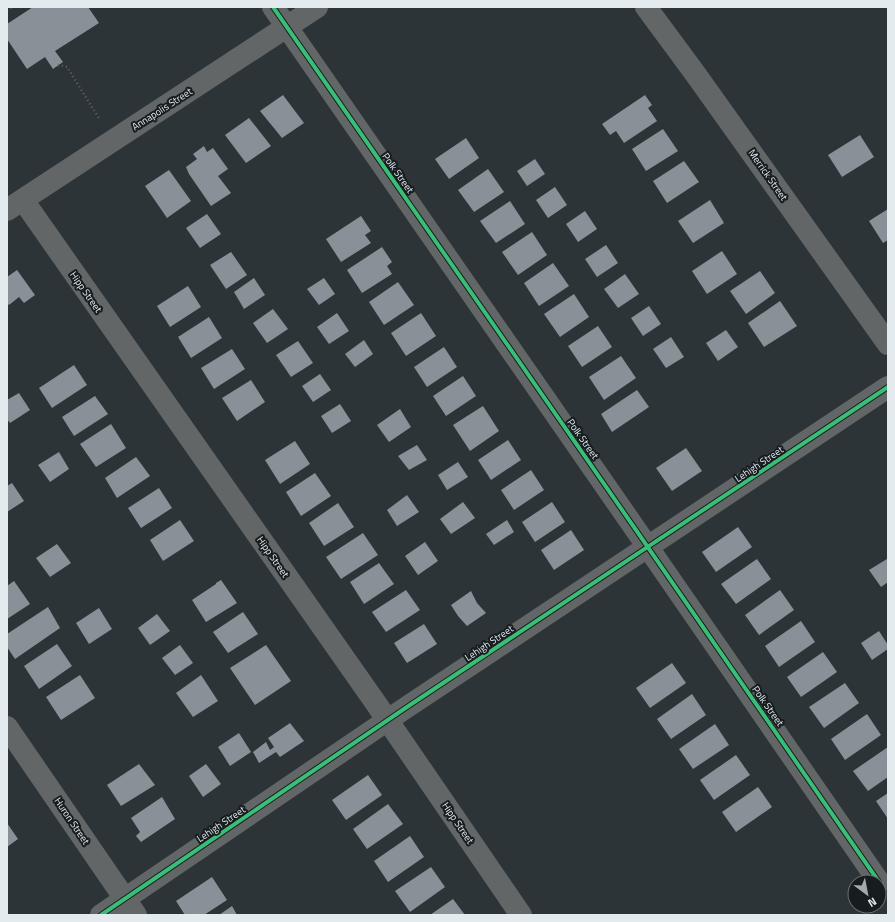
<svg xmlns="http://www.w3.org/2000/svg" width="895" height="922" font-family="'Titillium Web',sans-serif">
	<rect width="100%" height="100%" fill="#2d3437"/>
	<g fill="#899198">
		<path d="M33 7H88L99 23 55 51 63 62 53 69 45 57 27 69 7 39V24Z"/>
		<path d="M283 95 304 123 282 138 260 111Z"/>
		<path d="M645 95 652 105 648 108 657 121 624 143 616 131 610 135 602 124Z"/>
		<path d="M249 118 271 146 246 163 225 135Z"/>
		<path d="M663 129 678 151 646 171 632 149Z"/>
		<path d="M860 135 874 157 842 177 828 155Z"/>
		<path d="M466 138 479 158 449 179 435 159Z"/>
		<path d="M204 146 207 152 213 148 228 169 218 176 231 193 211 206 189 174 186 167 197 159 193 154Z"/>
		<path d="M535 159 545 174 527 186 517 171Z"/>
		<path d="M684 161 699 182 667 203 653 181Z"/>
		<path d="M488 169 504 192 474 212 458 190Z"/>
		<path d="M169 170 191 201 167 218 145 186Z"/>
		<path d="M555 187 567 205 548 218 536 200Z"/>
		<path d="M710 200 724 223 693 243 678 221Z"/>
		<path d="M510 201 525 224 496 243 480 221Z"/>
		<path d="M888 209V240L883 243 869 221Z"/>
		<path d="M585 211 597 229 578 242 566 224Z"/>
		<path d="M207 214 221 234 200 248 186 228Z"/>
		<path d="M361 216 371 231 365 235 371 243 341 262 326 239Z"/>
		<path d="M532 232 547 255 518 275 502 252Z"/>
		<path d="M606 245 618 263 597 277 585 259Z"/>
		<path d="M382 247 392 262 387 266 392 274 362 293 347 270Z"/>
		<path d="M722 251 737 274 707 294 692 271Z"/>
		<path d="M231 252 247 275 226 289 210 265Z"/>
		<path d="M553 263 569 286 539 306 524 283Z"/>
		<path d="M17 270 35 295 24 303 19 297 9 305 7 303V277Z"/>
		<path d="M760 271 775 293 746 314 730 291Z"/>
		<path d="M625 274 639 294 618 308 604 289Z"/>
		<path d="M254 278 265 295 244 309 234 292Z"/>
		<path d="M324 278 335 294 319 305 307 289Z"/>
		<path d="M398 282 414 305 384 325 369 302Z"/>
		<path d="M188 286 201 307 170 327 157 306Z"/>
		<path d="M574 294 589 317 560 337 544 314Z"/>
		<path d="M780 301 797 326 764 347 748 323Z"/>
		<path d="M649 306 661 324 643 336 631 318Z"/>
		<path d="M273 309 288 329 267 343 253 323Z"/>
		<path d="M337 313 349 331 329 344 317 327Z"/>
		<path d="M421 313 436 336 406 356 391 333Z"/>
		<path d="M209 317 222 338 191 358 178 337Z"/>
		<path d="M598 326 612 347 582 367 568 346Z"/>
		<path d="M726 330 738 347 718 361 706 343Z"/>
		<path d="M671 337 684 357 666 368 653 349Z"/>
		<path d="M364 340 373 354 355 367 345 354Z"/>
		<path d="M298 341 313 363 291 377 276 355Z"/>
		<path d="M444 347 457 367 427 387 414 367Z"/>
		<path d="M232 349 245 369 214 389 201 368Z"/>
		<path d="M621 356 636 378 604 400 589 377Z"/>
		<path d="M74 365 87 385 52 408 39 388Z"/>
		<path d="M320 374 331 390 313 402 302 386Z"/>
		<path d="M463 376 476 396 446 416 433 396Z"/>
		<path d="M251 380 265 402 237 421 222 398Z"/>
		<path d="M637 390 649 407 612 432 601 414Z"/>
		<path d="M19 393 30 410 10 423 7 419V400Z"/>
		<path d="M95 396 108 414 74 436 62 417Z"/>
		<path d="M340 404 351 421 332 433 321 416Z"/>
		<path d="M483 406 499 431 470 451 453 425Z"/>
		<path d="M400 409 411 427 389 442 377 425Z"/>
		<path d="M111 424 126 448 96 467 80 444Z"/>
		<path d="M508 440 521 460 491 480 478 460Z"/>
		<path d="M295 441 310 464 280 484 265 460Z"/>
		<path d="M417 445 427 460 409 470 398 456Z"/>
		<path d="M686 448 702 471 672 491 656 468Z"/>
		<path d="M59 452 69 469 50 482 38 465Z"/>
		<path d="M136 457 150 476 117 498 105 478Z"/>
		<path d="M458 462 468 477 447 490 438 475Z"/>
		<path d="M531 470 544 490 514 510 501 490Z"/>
		<path d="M315 473 331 496 301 516 286 492Z"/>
		<path d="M12 483 24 501 7 512V486Z"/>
		<path d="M159 488 172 508 141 528 128 508Z"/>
		<path d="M407 495 419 512 397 526 387 510Z"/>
		<path d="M463 502 475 518 451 534 440 519Z"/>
		<path d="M552 502 565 522 535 542 522 522Z"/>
		<path d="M338 503 354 527 324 546 309 523Z"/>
		<path d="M180 520 194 541 163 561 150 540Z"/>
		<path d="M507 520 514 532 494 545 486 534Z"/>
		<path d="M738 527 752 547 716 572 702 552Z"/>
		<path d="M571 530 584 550 554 570 541 550Z"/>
		<path d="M363 533 378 555 341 579 326 557Z"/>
		<path d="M425 542 438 561 418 575 405 556Z"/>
		<path d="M57 544 71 563 50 577 36 558Z"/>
		<path d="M757 559 771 579 736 604 721 584Z"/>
		<path d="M887 559 888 560V582L881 587 869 570Z"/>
		<path d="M379 563 394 584 364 604 350 582Z"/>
		<path d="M221 580 237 603 206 622 192 600 216 584V583Z"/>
		<path d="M14 581 30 604 7 619V586Z"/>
		<path d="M406 590 420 610 386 632 372 612Z"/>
		<path d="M780 590 794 610 759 635 745 615Z"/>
		<path d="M471 591 477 603 486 613 467 626 458 616 451 605Z"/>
		<path d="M48 607 60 628 15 659 7 647V634Z"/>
		<path d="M99 608 112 629 89 644 76 623Z"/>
		<path d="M243 612 258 634 228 653 213 632Z"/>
		<path d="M157 614 170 631 150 645 138 628Z"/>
		<path d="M801 621 815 642 779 667 765 646Z"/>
		<path d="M424 624 437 644 407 663 394 643Z"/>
		<path d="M879 631 888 645V649L872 660 861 643Z"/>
		<path d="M57 644 72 666 39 689 24 666Z"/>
		<path d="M180 645 193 663 175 675 162 658Z"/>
		<path d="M266 645 291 681 255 705 230 668Z"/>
		<path d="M823 652 837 672 801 697 787 677Z"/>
		<path d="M672 663 686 683 650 708 636 688Z"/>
		<path d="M80 675 95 698 61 720 46 697Z"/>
		<path d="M201 675 218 701 193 717 176 693Z"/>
		<path d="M845 683 859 703 824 728 809 707Z"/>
		<path d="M692 694 706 715 671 739 657 719Z"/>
		<path d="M867 714 881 735 845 760 831 739Z"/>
		<path d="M290 723 304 741 280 757 276 752 259 763 253 752 266 742 270 750 274 747 268 738Z"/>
		<path d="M715 724 729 745 693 769 679 749Z"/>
		<path d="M239 733 251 752 230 766 218 747Z"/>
		<path d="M888 747V777L868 791 853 771Z"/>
		<path d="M736 755 750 775 714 800 700 780Z"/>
		<path d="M139 764 155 785 121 806 107 785Z"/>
		<path d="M206 764 221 784 203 797 189 776Z"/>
		<path d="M368 775 382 795 346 820 332 800Z"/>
		<path d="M758 787 772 807 736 832 722 812Z"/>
		<path d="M888 793V819L876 801Z"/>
		<path d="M162 797 175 819 141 842 136 836 140 832 131 818Z"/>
		<path d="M388 804 403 824 367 849 353 829Z"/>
		<path d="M7 823 18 839 7 847Z"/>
		<path d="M410 836 424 857 388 882 374 861Z"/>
		<path d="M431 867 445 887 410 912 395 891Z"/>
		<path d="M212 877 227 900 204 915H185L176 901Z"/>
		<path d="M453 899 465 915H430Z"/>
		<path d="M232 906 237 915H219Z"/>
	</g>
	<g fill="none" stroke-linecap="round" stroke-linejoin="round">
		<g stroke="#5f6363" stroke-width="2.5" stroke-dasharray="1 3" stroke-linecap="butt">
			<path d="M7 11 13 7"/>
			<path d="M58 65 67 67 100 120"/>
		</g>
		<g stroke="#636667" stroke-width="22">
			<path d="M273 7 636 530 879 882"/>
			<path d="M646 7 694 72 888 344"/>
			<path d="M23 200 375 702 521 915"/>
			<path d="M7 727 136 915"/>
			<path d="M101 915 404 709 888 387"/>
		</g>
		<path stroke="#636667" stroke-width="22" d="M7 210 317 7"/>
		<defs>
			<g id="cycleway">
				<path d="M273 7 636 530 879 882"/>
				<path d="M101 915 404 709 888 387"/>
			</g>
		</defs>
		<use href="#cycleway" stroke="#171c1f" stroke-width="6"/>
		<use href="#cycleway" stroke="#3abd76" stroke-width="4"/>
	</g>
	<g text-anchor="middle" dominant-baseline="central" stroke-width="4" stroke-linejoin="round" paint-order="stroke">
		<g font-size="10" fill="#e3ebef" stroke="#171c1f">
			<text transform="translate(162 109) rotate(-33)">Annapolis Street</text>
			<text transform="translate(398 173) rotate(55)">Polk Street</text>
			<text transform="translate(768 175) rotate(55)">Merrick Street</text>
			<text transform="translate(86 292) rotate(55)">Hipp Street</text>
			<text transform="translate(583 439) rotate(55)">Polk Street</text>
			<text transform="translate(759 464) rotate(-34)">Lehigh Street</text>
			<text transform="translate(273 557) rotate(55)">Hipp Street</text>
			<text transform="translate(489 643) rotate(-34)">Lehigh Street</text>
			<text transform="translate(768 706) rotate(55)">Polk Street</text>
			<text transform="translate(72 821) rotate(56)">Huron Street</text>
			<text transform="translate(458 823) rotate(56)">Hipp Street</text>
			<text transform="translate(221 824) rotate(-34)">Lehigh Street</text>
		</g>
	</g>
	<rect width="895" height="922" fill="none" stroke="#e3ebef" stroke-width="16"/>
	<g transform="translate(867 894) rotate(148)"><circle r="19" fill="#171c1f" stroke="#696f72"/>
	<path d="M0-3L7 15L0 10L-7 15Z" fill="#a3abaf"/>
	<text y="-6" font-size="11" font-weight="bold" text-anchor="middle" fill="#e3ebef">N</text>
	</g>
</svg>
